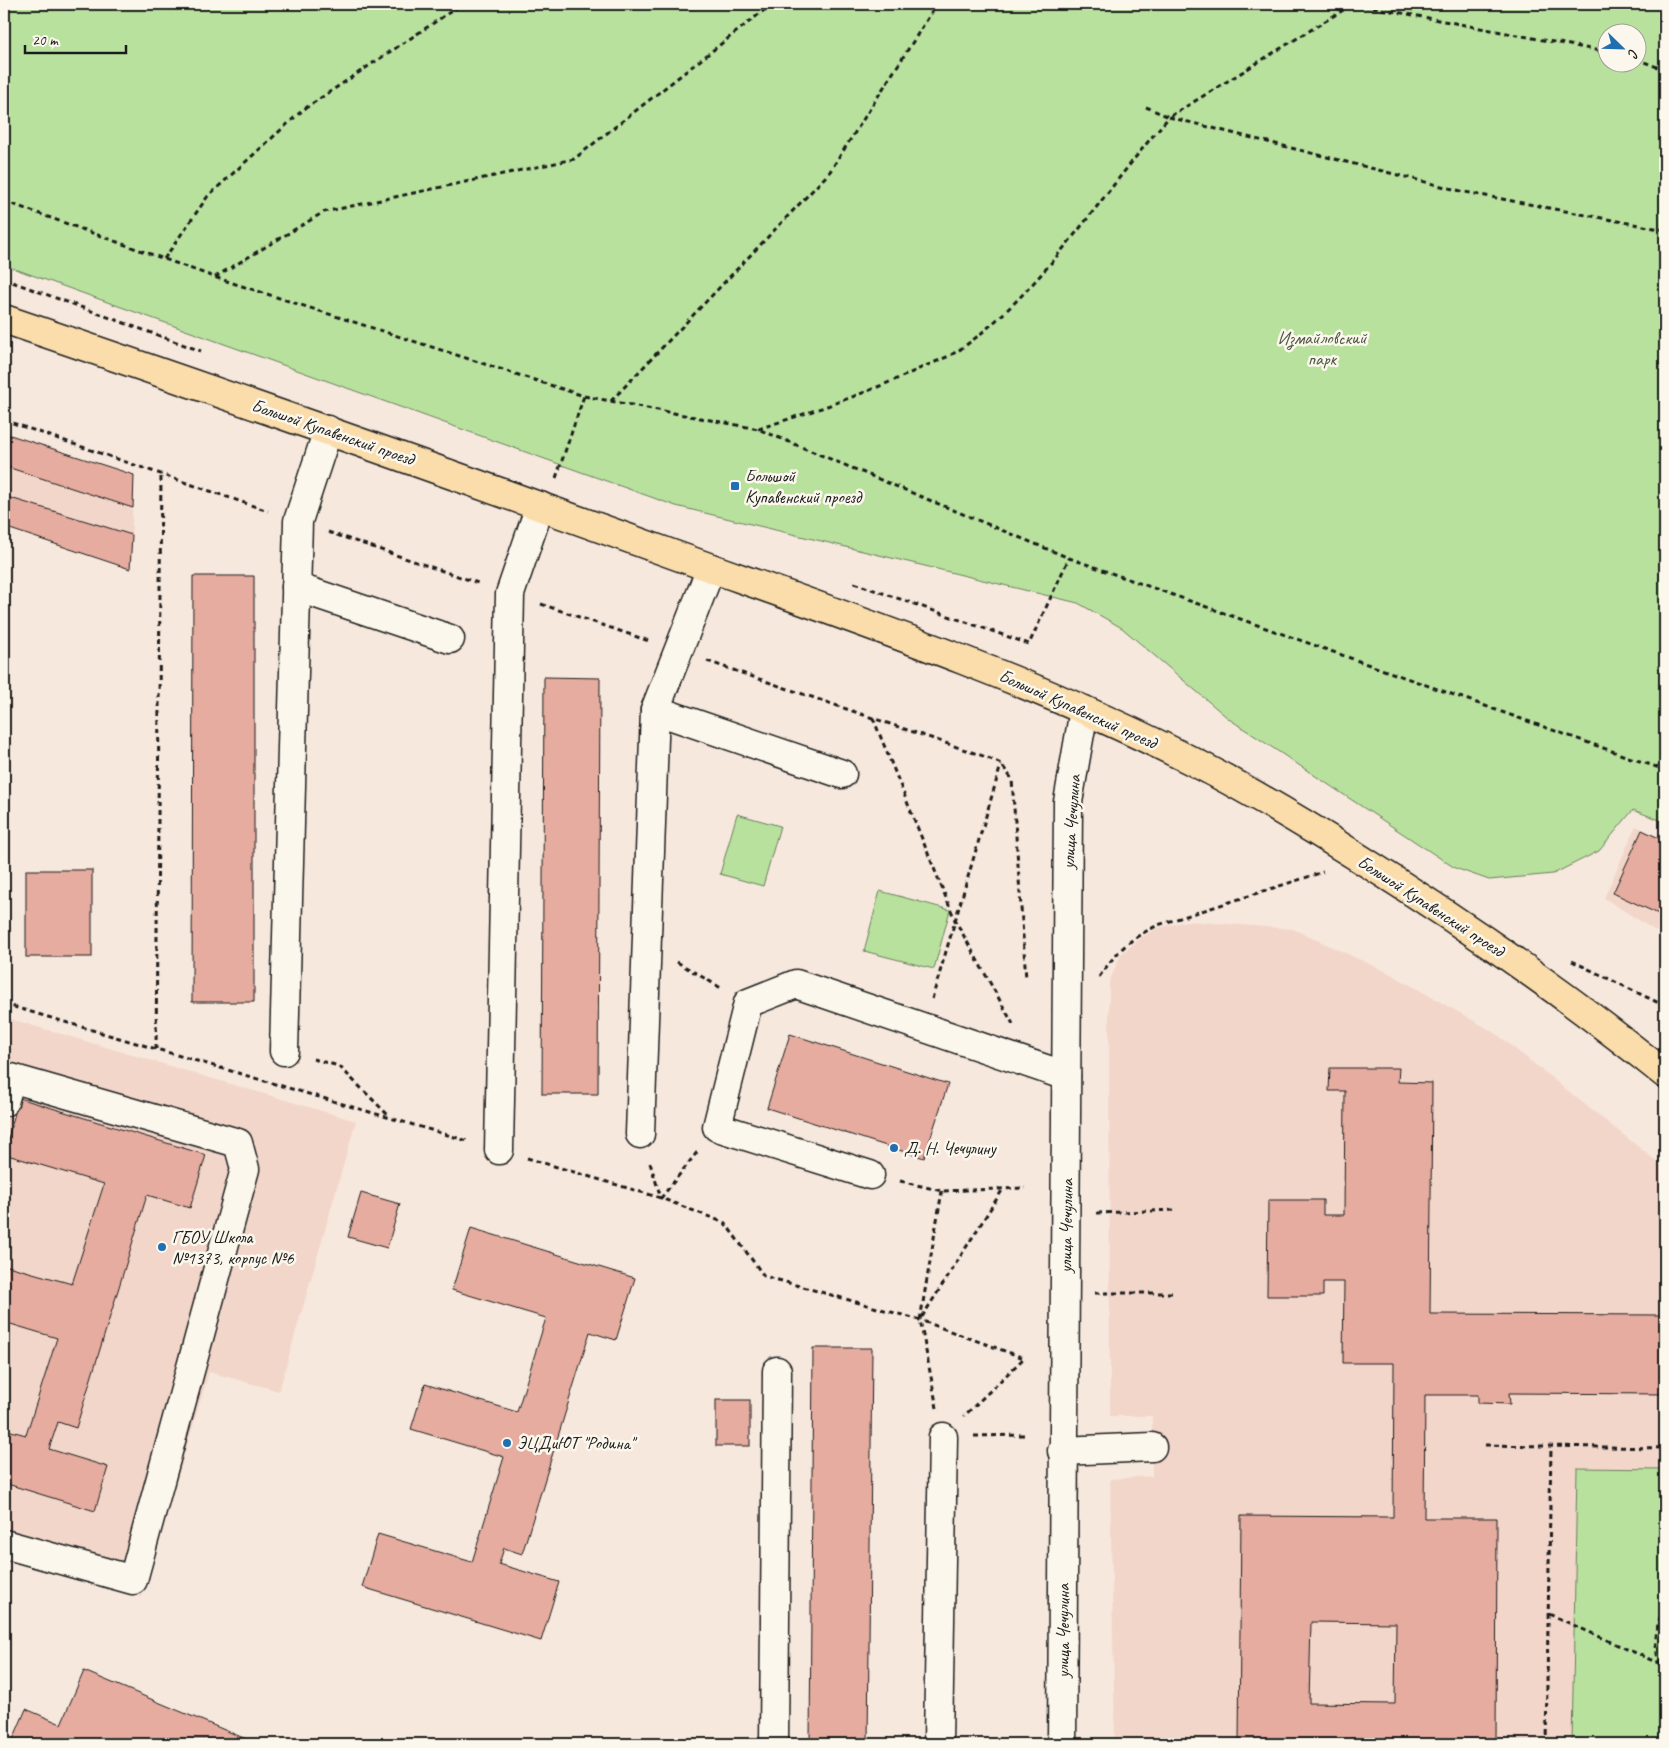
<svg xmlns="http://www.w3.org/2000/svg" width="1669" height="1748" font-family="Caveat,sans-serif">
	<rect width="100%" height="100%" fill="#f7e8dd"/>
	<filter id="ink" filterUnits="userSpaceOnUse"><feTurbulence type="fractalNoise" baseFrequency=".02" numOctaves="2"/><feDisplacementMap in="SourceGraphic" scale="10" xChannelSelector="R" yChannelSelector="G"/><feConvolveMatrix kernelMatrix="1 2 1 2 8 2 1 2 1" color-interpolation-filters="sRGB"/></filter>
	<g filter="url(#ink)">
		<g fill="#f2d6ca">
			<path d="M4 433 134 475 130 569 4 527Z"/>
			<path d="M1636 826 1665 839V937L1604 898Z"/>
			<path d="M1187 921 1293 929 1389 973 1494 1032 1665 1168V1744H1115L1110 1479 1152 1476V1416H1110L1109 982 1121 954 1145 935 1158 928Z"/>
			<path d="M4 1017 356 1121 279 1391 209 1372 142 1597 4 1560Z"/>
		</g>
		<g fill="#b8e19e" stroke="#6a7e5d" fill-rule="evenodd">
			<path d="M4 4H1665V822L1633 810 1599 851 1553 874 1489 880 1455 868 1229 719 1122 628 1078 603 676 506 4 265ZM1636 32V62H1606V32Z"/>
			<path d="M737 814 780 826 763 886 720 874Z"/>
			<path d="M880 891 950 910 934 969 864 951Z"/>
			<path d="M1577 1468 1665 1469V1744H1572Z"/>
		</g>
		<g fill="#e5ac9f" stroke="#1c1c1c" fill-rule="evenodd">
			<path d="M4 433 134 475 133 508 4 466Z"/>
			<path d="M4 496 132 535 130 569 4 527Z"/>
			<path d="M193 576H254V1002H192Z"/>
			<path d="M544 677 600 678 598 1094H542Z"/>
			<path d="M1642 830 1665 841V917L1613 893Z"/>
			<rect x="26" y="870" width="66" height="87"/>
			<path d="M790 1034 948 1084 924 1158 767 1108Z"/>
			<path d="M1330 1068H1399L1398 1082 1432 1083 1430 1314 1665 1315V1394L1509 1393 1510 1404 1478 1403V1395H1425L1424 1518H1497L1496 1744H1239L1241 1516 1393 1517 1394 1363H1343L1344 1282H1323V1296H1267L1268 1200H1323V1215H1344L1345 1091H1329ZM1311 1622 1396 1623 1395 1704 1309 1703Z"/>
			<path d="M19 1098 206 1155 190 1208 147 1195 76 1428 58 1422 49 1449 108 1467 95 1511 4 1483V1429L26 1435 57 1338 4 1322V1265L72 1284 104 1184 4 1154Z"/>
			<path d="M361 1193 400 1204 387 1248 348 1237Z"/>
			<path d="M471 1228 635 1278 616 1340 590 1332 522 1554 504 1548 499 1564 559 1582 541 1641 362 1587 378 1534 472 1562 504 1457 411 1429 425 1384 517 1412 546 1318 452 1290Z"/>
			<path d="M813 1348H872L868 1744H810Z"/>
			<rect x="716" y="1400" width="34" height="46"/>
			<path d="M84 1671 258 1744H11L26 1709 61 1724Z"/>
		</g>
		<g fill="none" stroke-linecap="round" stroke-linejoin="round">
			<defs>
				<g id="minor">
					<path d="M296 587 450 639"/>
					<path d="M655 710 842 774"/>
					<path d="M284 1051 298 521 328 430"/>
					<path d="M4 1102 11 1078 238 1143 245 1169 133 1580 4 1544"/>
					<path d="M640 1134 655 710 711 568"/>
					<path d="M499 1150 510 594 540 506"/>
					<path d="M870 1175 717 1127 748 1003 796 984 1066 1076"/>
					<path d="M1062 1451 1152 1447"/>
					<path d="M774 1744 777 1371"/>
					<path d="M938 1744 943 1437"/>
					<path d="M1062 1744 1068 802 1084 710"/>
				</g>
				<path id="major" d="M4 319C231 396 457 476 683 558 851 618 1020 675 1180 755 1241 785 1299 820 1356 856 1463 923 1567 995 1665 1074"/>
			</defs>
			<use href="#minor" stroke="#1c1c1c" stroke-width="31"/>
			<use href="#major" stroke="#1c1c1c" stroke-width="31"/>
			<g stroke="#1c1c1c" stroke-width="3" stroke-dasharray="5 4" stroke-linecap="butt">
				<path d="M1355 4 1606 52"/>
				<path d="M1636 59 1665 70"/>
				<path d="M1146 107 1169 117 1353 4"/>
				<path d="M4 201 214 277 584 396 758 429 1069 558 1665 770"/>
				<path d="M164 259 208 196 304 109 462 4"/>
				<path d="M215 277 324 212 574 159 772 4"/>
				<path d="M4 279 201 351"/>
				<path d="M611 401 829 173 937 4"/>
				<path d="M4 420 268 511"/>
				<path d="M758 429C814 411 868 393 921 368 934 362 950 357 962 348 1042 291 1104 191 1169 117L1465 192 1665 230"/>
				<path d="M556 478 584 396"/>
				<path d="M328 532 481 584"/>
				<path d="M854 583 1029 644 1069 558"/>
				<path d="M541 604 649 641"/>
				<path d="M707 661 986 757 1001 764 1012 779 1026 979"/>
				<path d="M873 718 955 920 1013 1024"/>
				<path d="M1572 961 1665 1006"/>
				<path d="M677 962 721 988"/>
				<path d="M1099 977C1118 950 1128 940 1158 925L1323 872"/>
				<path d="M932 999 1001 765"/>
				<path d="M4 1004 468 1141"/>
				<path d="M156 1049 161 474"/>
				<path d="M313 1059 339 1066 390 1117"/>
				<path d="M527 1158 661 1198 725 1223 764 1276 920 1320 1024 1358 964 1416"/>
				<path d="M650 1163 661 1198 698 1151"/>
				<path d="M900 1181 942 1191 1025 1188"/>
				<path d="M1097 1213 1176 1210"/>
				<path d="M1095 1293H1174"/>
				<path d="M922 1317 1003 1189"/>
				<path d="M937 1408 920 1320 942 1191"/>
				<path d="M974 1436 1024 1435"/>
				<path d="M1485 1445 1665 1448"/>
				<path d="M1665 1608C1651 1631 1655 1657 1665 1680"/>
				<path d="M1549 1614 1658 1663"/>
				<path d="M1546 1744 1551 1446"/>
			</g>
			<use href="#minor" stroke="#fbf7ec" stroke-width="28"/>
			<use href="#major" stroke="#faddab" stroke-width="28"/>
		</g>
	</g>
	<g fill="#1f6fb2" stroke="#fbf7ec" stroke-width="2">
		<rect x="730" y="481" width="10" height="10" rx="2.5"/>
		<circle cx="894" cy="1148" r="5"/>
		<circle cx="162" cy="1247" r="5"/>
		<circle cx="507" cy="1443" r="5"/>
	</g>
	<g text-anchor="middle" dominant-baseline="central" stroke-width="5" stroke-linejoin="round" paint-order="stroke">
		<g font-size="18" fill="#4b5743" stroke="#fbf7ec">
			<text x="1322" y="338">Измайловский<tspan x="1322" dy="21">парк</tspan></text>
		</g>
		<g font-size="18" fill="#1c1c1c" stroke="#fbf7ec">
			<text transform="translate(333 432) rotate(19)">Большой Купавенский проезд</text>
			<text transform="translate(1078 709) rotate(24)">Большой Купавенский проезд</text>
			<text transform="translate(1071 822) rotate(-86)">улица Чечулина</text>
			<text transform="translate(1431 906) rotate(33)">Большой Купавенский проезд</text>
			<text transform="translate(1066 1226) rotate(-89)">улица Чечулина</text>
			<text transform="translate(1063 1631) rotate(-90)">улица Чечулина</text>
		</g>
		<g font-size="18" fill="#1c1c1c" stroke="#fbf7ec" text-anchor="start">
			<text x="745" y="476">Большой<tspan x="745" dy="21">Купавенский проезд</tspan></text>
			<text x="904" y="1148">Д. Н. Чечулину</text>
			<text x="172" y="1237">ГБОУ Школа<tspan x="172" dy="21">№1373, корпус №6</tspan></text>
			<text x="517" y="1443">ЭЦДиЮТ "Родина"</text>
		</g>
	</g>
	<rect width="1669" height="1748" fill="none" stroke="#fbf7ec" stroke-width="20"/>
	<rect x="10" y="10" width="1649" height="1728" fill="none" stroke="#1c1c1c" stroke-width="2" filter="url(#ink)"/>
	<g transform="translate(1622 48) rotate(113)"><circle r="24" fill="#fbf7ec" stroke="#a29f99"/>
	<path d="M0-4L9 19L0 12L-9 19Z" fill="#1f6fb2"/>
	<text y="-8" font-size="14" font-weight="bold" text-anchor="middle" fill="#1c1c1c">С</text>
	</g>
	<path d="M25 45v8h101v-8" fill="none" stroke="#1c1c1c" stroke-width="2.5"/>
	<text x="32" y="45" font-size="15" fill="#1c1c1c" stroke="#fbf7ec" stroke-width="4" paint-order="stroke">20 m</text>
</svg>
